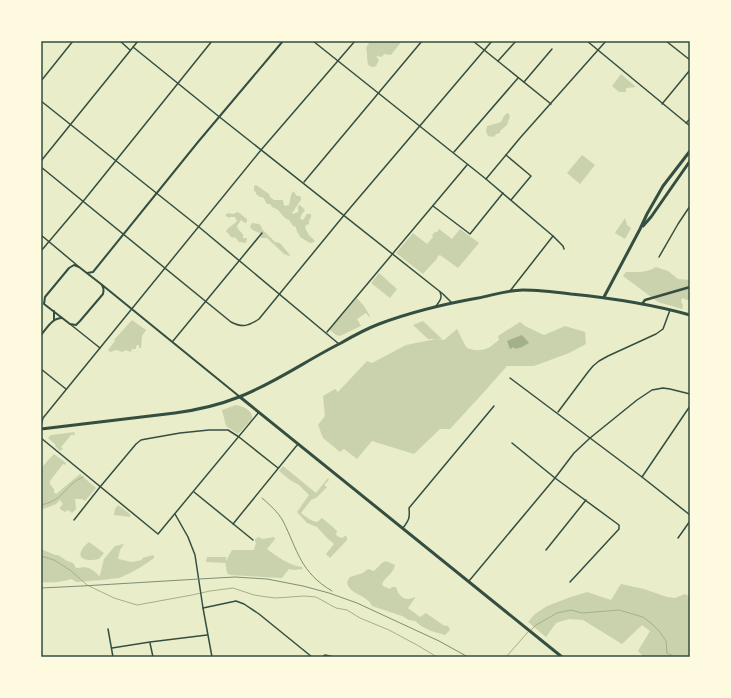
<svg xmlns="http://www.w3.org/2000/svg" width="731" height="698" font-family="'Space Grotesk',sans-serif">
	<rect width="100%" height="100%" fill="#e9edc9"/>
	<g fill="#cad2ad">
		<path d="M368 41H402L391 55 384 54 382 57 376 56 379 60 376 66 373 67 369 66C366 60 368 54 366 48L369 43Z"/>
		<path d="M621 74 636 87 626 88V92H619L612 86Z"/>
		<path d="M507 113H508L510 116 507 125 500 131V133L496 134 494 137 488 136 486 131 487 126C493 125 496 123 501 122L504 116Z"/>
		<path d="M582 155 595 165 580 184 567 173Z"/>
		<path d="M256 185 269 194 270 197 274 200H283L284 205 285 206 289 205 291 195 293 191 297 196H300L301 198V200L292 213 293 214 298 212V206L300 205 305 210 302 214 300 218 301 219 303 220 307 214H311V217L309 221V224L306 225 305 228 309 235 315 241 314 242 310 243 300 237C299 233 296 232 296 227L293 226 289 220 285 218 278 210 272 207 270 204H267L265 201 264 198 261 197H260L256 194V192L254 191V186Z"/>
		<path d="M238 212 247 219V222L245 223 241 220 237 226 238 229 243 234V238H247L246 243 239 242 236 238 231 237 226 231C229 226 234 225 237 221L235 217H230L229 218 225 215 228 213 233 214Z"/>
		<path d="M625 218 627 225 631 228 625 239 615 233Z"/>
		<path d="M252 223 259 224 261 226 262 229 275 242 280 243 290 255 289 256 284 254 267 238H261L260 233C256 232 252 230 250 227Z"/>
		<path d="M439 229 452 239 460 229 479 243 458 268 440 255 438 256 436 260 431 265 423 274 396 253 413 233 427 244 433 237 432 235 435 232H437Z"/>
		<path d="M656 267 668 271 678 279 690 280V301L682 298 681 302 683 305 682 309 658 302 623 276 626 272C636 272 647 273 656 267Z"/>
		<path d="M379 273 397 289 390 298 371 283Z"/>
		<path d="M357 298 364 306 370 316 369 317 366 313 357 319 361 326 340 336 336 335 330 330 331 328Z"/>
		<path d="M132 320 146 330 142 336 141 348H139V345H138L136 346V349H132L131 352 125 350 123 352 116 350 110 352 108 350 115 341 114 340Z"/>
		<path d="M423 321 442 339H437L444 340 457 329 466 347C471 351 482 351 488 348 492 346 496 342 499 340L498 336 520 322 525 326 544 335 565 326 585 332 586 344 569 353 534 366H507L484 392 450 429H440L414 454 372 441 357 459 344 449 340 452 323 438 318 425 325 416 323 396 335 389 338 392 367 361 372 363 406 345 436 339H428L413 325Z"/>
		<path d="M236 405C242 406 250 409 252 416V419L238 434 226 426 222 410Z"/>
		<path d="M75 432 74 436 72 434 61 447 63 449 60 451 55 446 56 445 48 438 51 435Z"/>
		<path d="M54 454 66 463 65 465 63 464 50 481V484L54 489V492L56 494 80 474 96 488 85 501 82 499H75L76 509 72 513 68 510 65 512 60 509V507L63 504 60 500 56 504 41 510V468Z"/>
		<path d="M283 466 316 493 328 478 329 480 324 485 327 487 316 498 311 500 301 513C306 517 311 521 317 522L322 518 333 527 337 531 336 534 337 536 342 538 345 536 347 537V540L330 558 326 554 334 544 331 541 328 539 317 527 307 523 297 512 309 495 299 485 290 480 279 471Z"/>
		<path d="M118 505 130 514V517L114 515 115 509Z"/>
		<path d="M259 537 262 539 274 537 275 539 267 549C278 557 288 565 302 567L303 569 294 570 289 569 282 578 230 575 227 573 225 562V563L206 562 207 557H226V561L232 550H254L256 543 255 541V539Z"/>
		<path d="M89 542 104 553 99 559C81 563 73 555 89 542Z"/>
		<path d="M124 544 120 550 118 559 132 562 142 560V558L154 555V558L141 567 128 574 119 578 102 580 77 582 71 579C63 582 50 583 41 582V549L55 555H58L67 561 73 563 76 568C78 568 80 568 83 567 89 567 95 571 99 576L100 575 104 559 115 546Z"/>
		<path d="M386 561 395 565C394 573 385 577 382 584L383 586 390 589 392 587H396C399 597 405 602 415 597V598L408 608 420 617 426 613 443 625 448 626 450 630 445 635 431 631 421 626 415 621 409 620 402 616 372 606C367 594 349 595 347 582L350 577 363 573 368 569 374 571 382 563Z"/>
		<path d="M621 584 644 589 667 597 675 598 685 594 690 597V657H644L638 651 650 631 642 625 622 644 583 620 569 619 556 623 546 637 528 622 535 614 547 606 568 598 587 592 611 600Z"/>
	</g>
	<path fill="#a3b18a" d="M522 335 529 343 522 347 515 349 514 347 510 349 507 341Z"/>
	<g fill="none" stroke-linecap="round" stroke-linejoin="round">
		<g stroke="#a3b18a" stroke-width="1">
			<path d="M41 505C59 501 60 495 72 484 75 481 79 479 83 477"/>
			<path d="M41 556 54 560 70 570 87 585 114 598 137 605 192 595 210 591 233 588 254 595 267 597 276 598 304 596 316 597 336 608 347 610 360 618 389 630 417 645 437 657"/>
			<path d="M531 630 536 625 557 613 571 610 582 613 619 610 643 617 652 624 660 632 666 641 667 653 675 657"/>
			<path d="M506 657 528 632"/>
		</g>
		<g stroke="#344e41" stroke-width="1.5">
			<path d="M120 41 130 50"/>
			<path d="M313 41 486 179 553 236 563 246 564 249"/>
			<path d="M473 41 551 104"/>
			<path d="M587 41 690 126"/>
			<path d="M666 41 690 60"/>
			<path d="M133 47 217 115 443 294 452 303"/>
			<path d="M498 61 516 41"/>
			<path d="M41 81 73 41"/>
			<path d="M524 82 552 49"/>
			<path d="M41 101 199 227 339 344"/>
			<path d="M662 104 690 70"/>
			<path d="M686 123 690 119"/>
			<path d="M454 152 518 78"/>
			<path d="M506 155 531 176 511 200"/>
			<path d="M41 161 138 41"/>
			<path d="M41 167 231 322C242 328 249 326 259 319L345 214 492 41"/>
			<path d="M486 179 520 138 606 41"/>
			<path d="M304 182 422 41"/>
			<path d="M433 206 470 234 503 193"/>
			<path d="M41 235 78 266"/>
			<path d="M41 251 85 199 212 41"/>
			<path d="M659 257 678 224 690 206"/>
			<path d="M510 291 553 236"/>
			<path d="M436 306C439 302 443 298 440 292"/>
			<path d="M70 324 100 348"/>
			<path d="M327 332 467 165"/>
			<path d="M173 341 262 233"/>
			<path d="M41 369 66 389"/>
			<path d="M510 378 642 477 690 515"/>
			<path d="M558 412 588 372 593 366 599 361 608 356 656 334 663 329 670 310"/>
			<path d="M41 426 43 418 261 150 355 41"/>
			<path d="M41 438 158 534 259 412"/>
			<path d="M512 443 555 478 619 525V529L570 582"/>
			<path d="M642 477 690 406"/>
			<path d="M194 492 253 540"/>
			<path d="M175 514 188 537 195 555 203 608 212 657"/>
			<path d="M74 520 100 487 136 444 141 440 146 439 180 433 209 430H228L239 437 278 468"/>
			<path d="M233 524 298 444"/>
			<path d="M403 528C409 520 410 518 409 508L494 406"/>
			<path d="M678 538 690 521"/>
			<path d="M546 550 586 500"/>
			<path d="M469 581 555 478 574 453 590 438 637 400 652 390 663 388 670 389 690 394"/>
			<path d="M203 608 236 601 244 604 259 614 312 657"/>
			<path d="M108 629 113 657"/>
			<path d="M150 643 153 657"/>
			<path d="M112 648 150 642 207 635"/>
			<path d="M322 657 325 655 334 657"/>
		</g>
		<g stroke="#344e41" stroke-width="2">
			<path d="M87 273 93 272 198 142 283 41"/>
			<path d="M101 284C104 287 104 290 103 294L80 321 76 325 70 324 44 304 45 297 69 268 74 265 79 267 101 284 240 397"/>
			<path d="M54 320V311"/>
			<path d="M41 335C47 328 52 318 62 318"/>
		</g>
		<path stroke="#344e41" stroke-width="2.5" d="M642 304 645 300 690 287"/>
		<g stroke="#344e41" stroke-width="3">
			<path d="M643 226 651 217 690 161"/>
			<path d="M604 297 640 229 647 214 663 186 690 151"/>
			<path d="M240 397 562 657"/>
			<path d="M41 429 175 413C197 410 219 405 239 397 275 383 307 360 341 343 353 336 366 329 379 324 411 312 444 304 478 298 493 295 508 290 523 290 539 290 555 292 571 294 611 298 651 304 690 315"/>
		</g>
		<g stroke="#7c8e77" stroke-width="1">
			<path d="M262 498C270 505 278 512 283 521 298 551 300 572 332 591"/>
			<path d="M41 588 82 586 199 579 235 577 267 579 303 586 329 593 357 603 439 641 468 657"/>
		</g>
	</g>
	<rect width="731" height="698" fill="none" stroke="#fefae0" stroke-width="84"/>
	<rect x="42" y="42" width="647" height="614" fill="none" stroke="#344e41" stroke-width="1.5"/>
</svg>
